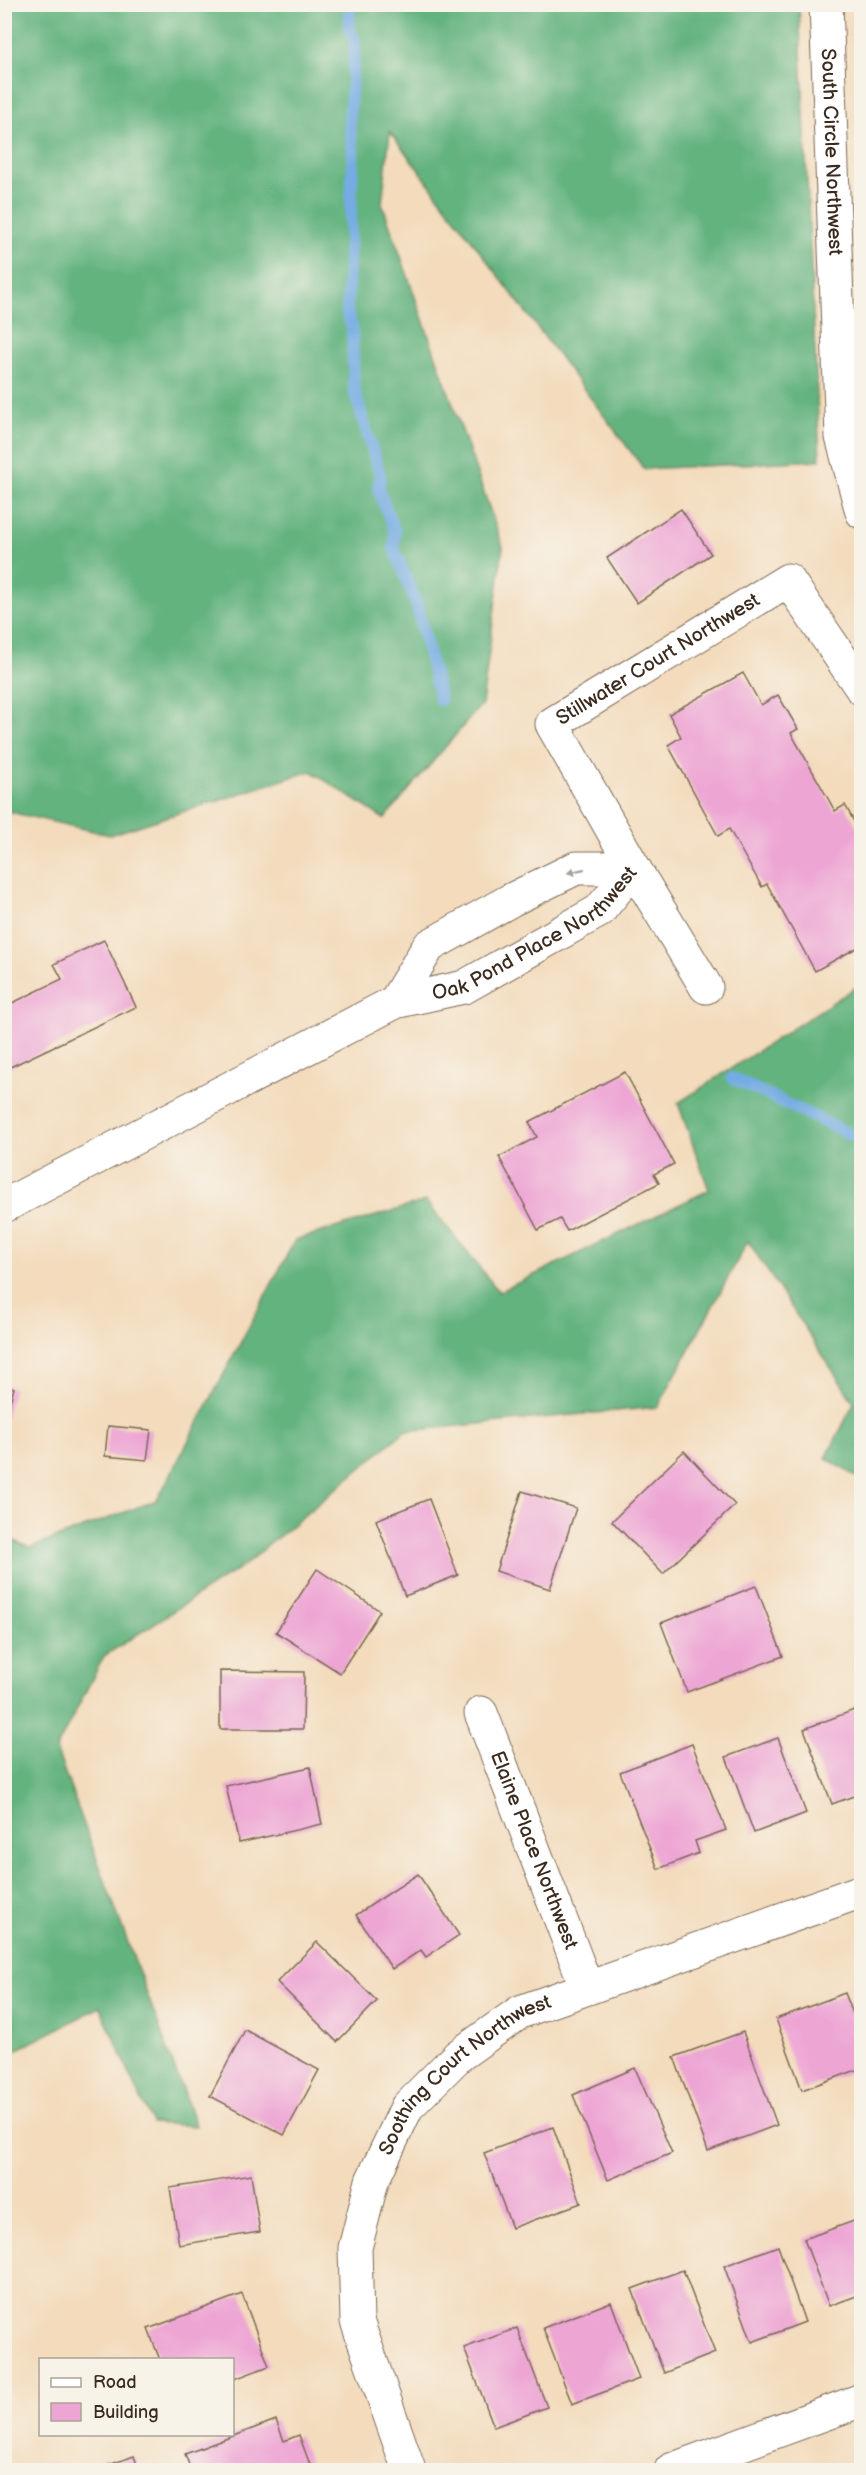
<svg xmlns="http://www.w3.org/2000/svg" width="866" height="2475" font-family="'Balsamiq Sans',sans-serif">
	<rect width="100%" height="100%" fill="#f7f3e8"/>
	<filter id="ink" filterUnits="userSpaceOnUse"><feTurbulence type="fractalNoise" baseFrequency=".0167" numOctaves="2"/><feDisplacementMap in="SourceGraphic" scale="12" xChannelSelector="R" yChannelSelector="G"/><feConvolveMatrix kernelMatrix="1 2 1 2 8 2 1 2 1" color-interpolation-filters="sRGB"/></filter>
	<filter id="wash" filterUnits="userSpaceOnUse"><feTurbulence type="fractalNoise" baseFrequency=".008" numOctaves="4" result="noise"/><feDisplacementMap in="SourceGraphic" scale="24" xChannelSelector="R" yChannelSelector="G"/><feGaussianBlur stdDeviation="1.35" result="paint"/><feColorMatrix in="noise" values="0 0 0 0 0 0 0 0 0 0 0 0 0 0 0 0 0 1.4 0 .05"/><feComposite in="paint" operator="in"/></filter>
	<g filter="url(#wash)">
		<rect width="100%" height="100%" fill="#f3dbbc"/>
		<g fill="#63b37f" stroke="#4f6e4e" stroke-width="1.5">
			<path d="M5 4 799 5 820 460 644 469 390 132 382 203 503 547 482 704 384 819 311 771 110 835 5 811Z"/>
			<path d="M861 984V1480L826 1458 854 1403 748 1241 658 1407 405 1431 246 1564 104 1656 56 1749 196 2126 152 2123 100 2007 5 2056V1537L30 1548 157 1500 295 1240 426 1201 499 1292 709 1190 678 1103Z"/>
		</g>
		<g fill="none" stroke-linecap="round" stroke-linejoin="round">
			<g stroke="#74ace3" stroke-width="12">
				<path d="M350 4 349 27 355 40 349 122 353 152 347 314 352 327 354 390 380 475 379 491 395 532 394 548 416 603 440 700"/>
				<path d="M732 1078 862 1140"/>
			</g>
		</g>
		<g id="blocks">
			<g fill="#eda5d4">
				<path d="M681 509 711 554 637 603 607 558Z"/>
				<path d="M743 673 761 705 778 695 798 729 791 733 835 811 845 805 862 836V945L815 971 767 884 762 887 729 829 718 836 668 745 681 737 669 714Z"/>
				<path d="M104 940 136 1007 4 1070V1007L62 979 54 964Z"/>
				<path d="M625 1072 674 1164 654 1174 659 1183 567 1231 560 1219 538 1230 499 1157 537 1137 529 1122Z"/>
				<path d="M4 1385 14 1388 5 1419H4Z"/>
				<path d="M108 1426 151 1430 147 1460 105 1456Z"/>
				<path d="M684 1451 735 1505 663 1574 612 1521Z"/>
				<path d="M522 1491 576 1508 550 1589 496 1571Z"/>
				<path d="M429 1499 458 1575 405 1596 376 1520Z"/>
				<path d="M317 1569 380 1611 340 1673 276 1632Z"/>
				<path d="M756 1586 783 1656 687 1692 661 1623Z"/>
				<path d="M220 1671 304 1672 303 1729H220Z"/>
				<path d="M862 1707V1793L832 1804 804 1729Z"/>
				<path d="M778 1738 806 1813 754 1833 726 1757Z"/>
				<path d="M692 1744 726 1830 695 1841 699 1853 658 1869 620 1772Z"/>
				<path d="M310 1767 322 1824 239 1843 226 1786Z"/>
				<path d="M418 1874 459 1935 426 1957 421 1950 392 1969 356 1915Z"/>
				<path d="M317 1942 377 2001 337 2042 277 1982Z"/>
				<path d="M845 1993 862 2037V2068L802 2090 776 2019Z"/>
				<path d="M245 2030 319 2070 284 2135 210 2096Z"/>
				<path d="M743 2032 777 2125 708 2151 674 2057Z"/>
				<path d="M635 2068 672 2153 608 2180 573 2095Z"/>
				<path d="M553 2127 581 2203 512 2228 484 2153Z"/>
				<path d="M251 2175 260 2232 179 2245 170 2188Z"/>
				<path d="M862 2218V2294L829 2306 804 2239Z"/>
				<path d="M778 2246 805 2322 752 2342 724 2266Z"/>
				<path d="M683 2270 715 2353 664 2373 632 2289Z"/>
				<path d="M242 2294 269 2366 232 2380V2360H160L148 2329Z"/>
				<path d="M611 2302 639 2379 572 2404 543 2328Z"/>
				<path d="M517 2328 547 2407 494 2427 464 2348Z"/>
				<path d="M276 2420 284 2441 299 2435 312 2470H191L185 2454Z"/>
				<path d="M134 2456 139 2470H95Z"/>
			</g>
		</g>
	</g>
	<g filter="url(#ink)">
		<use href="#blocks" fill-opacity="0" stroke="#7b6855" stroke-width="1.5"/>
		<g fill="none" stroke-linecap="round" stroke-linejoin="round">
			<defs>
				<g id="minor">
					<path id="s1" d="M826 4 842 437 862 512"/>
					<path id="s2" d="M706 987 634 868 552 724 788 580 862 689"/>
					<path d="M395 1002 429 946 511 900 576 868H634"/>
					<path id="s3" d="M4 1206 395 1002 464 987 599 911 634 868"/>
					<path id="s4" d="M481 1713 587 1988"/>
					<path id="s5" d="M409 2470 357 2321 355 2248 372 2181 407 2107 458 2056 520 2012 862 1891"/>
					<path d="M671 2470 862 2400"/>
				</g>
			</defs>
			<use href="#minor" stroke="#7b6855" stroke-width="35"/>
			<use href="#minor" stroke="#fff" stroke-width="33"/>
		</g>
		<defs><path id="oneway-solid" d="M-6-.8H1V-3.2L6.5 0L1 3.2V.8H-6Z" transform="scale(1.5)"/></defs>
		<use fill="#a79f9a" href="#oneway-solid" transform="translate(576 871) rotate(166)"/>
	</g>
	<g text-anchor="middle" dominant-baseline="central" stroke-width="4.5" stroke-linejoin="round" paint-order="stroke">
		<g font-size="20" fill="#3b2a1e" stroke="#f7f3e8">
			<text stroke="none"><textPath href="#s1" startOffset="148">South Circle Northwest</textPath></text>
			<text stroke="none"><textPath href="#s2" startOffset="429">Stillwater Court Northwest</textPath></text>
			<text stroke="none"><textPath href="#s3" startOffset="600">Oak Pond Place Northwest</textPath></text>
			<text stroke="none"><textPath href="#s4" startOffset="147">Elaine Place Northwest</textPath></text>
			<text stroke="none"><textPath href="#s5" startOffset="446">Soothing Court Northwest</textPath></text>
		</g>
	</g>
	<rect width="866" height="2475" fill="none" stroke="#f7f3e8" stroke-width="24"/>
	<rect x="39" y="2358" width="195" height="78" fill="#f7f3e8" stroke="#aca397" stroke-width="1.5"/>
	<rect x="51" y="2378" width="30" height="9" fill="#ffffff" stroke="#aca397" stroke-width="1.5"/>
	<text x="93" y="2388" font-size="18" fill="#3b2a1e">Road</text>
	<rect x="51" y="2403" width="30" height="18" fill="#eda5d4" stroke="#aca397" stroke-width="1.5"/>
	<text x="93" y="2418" font-size="18" fill="#3b2a1e">Building</text>
</svg>
